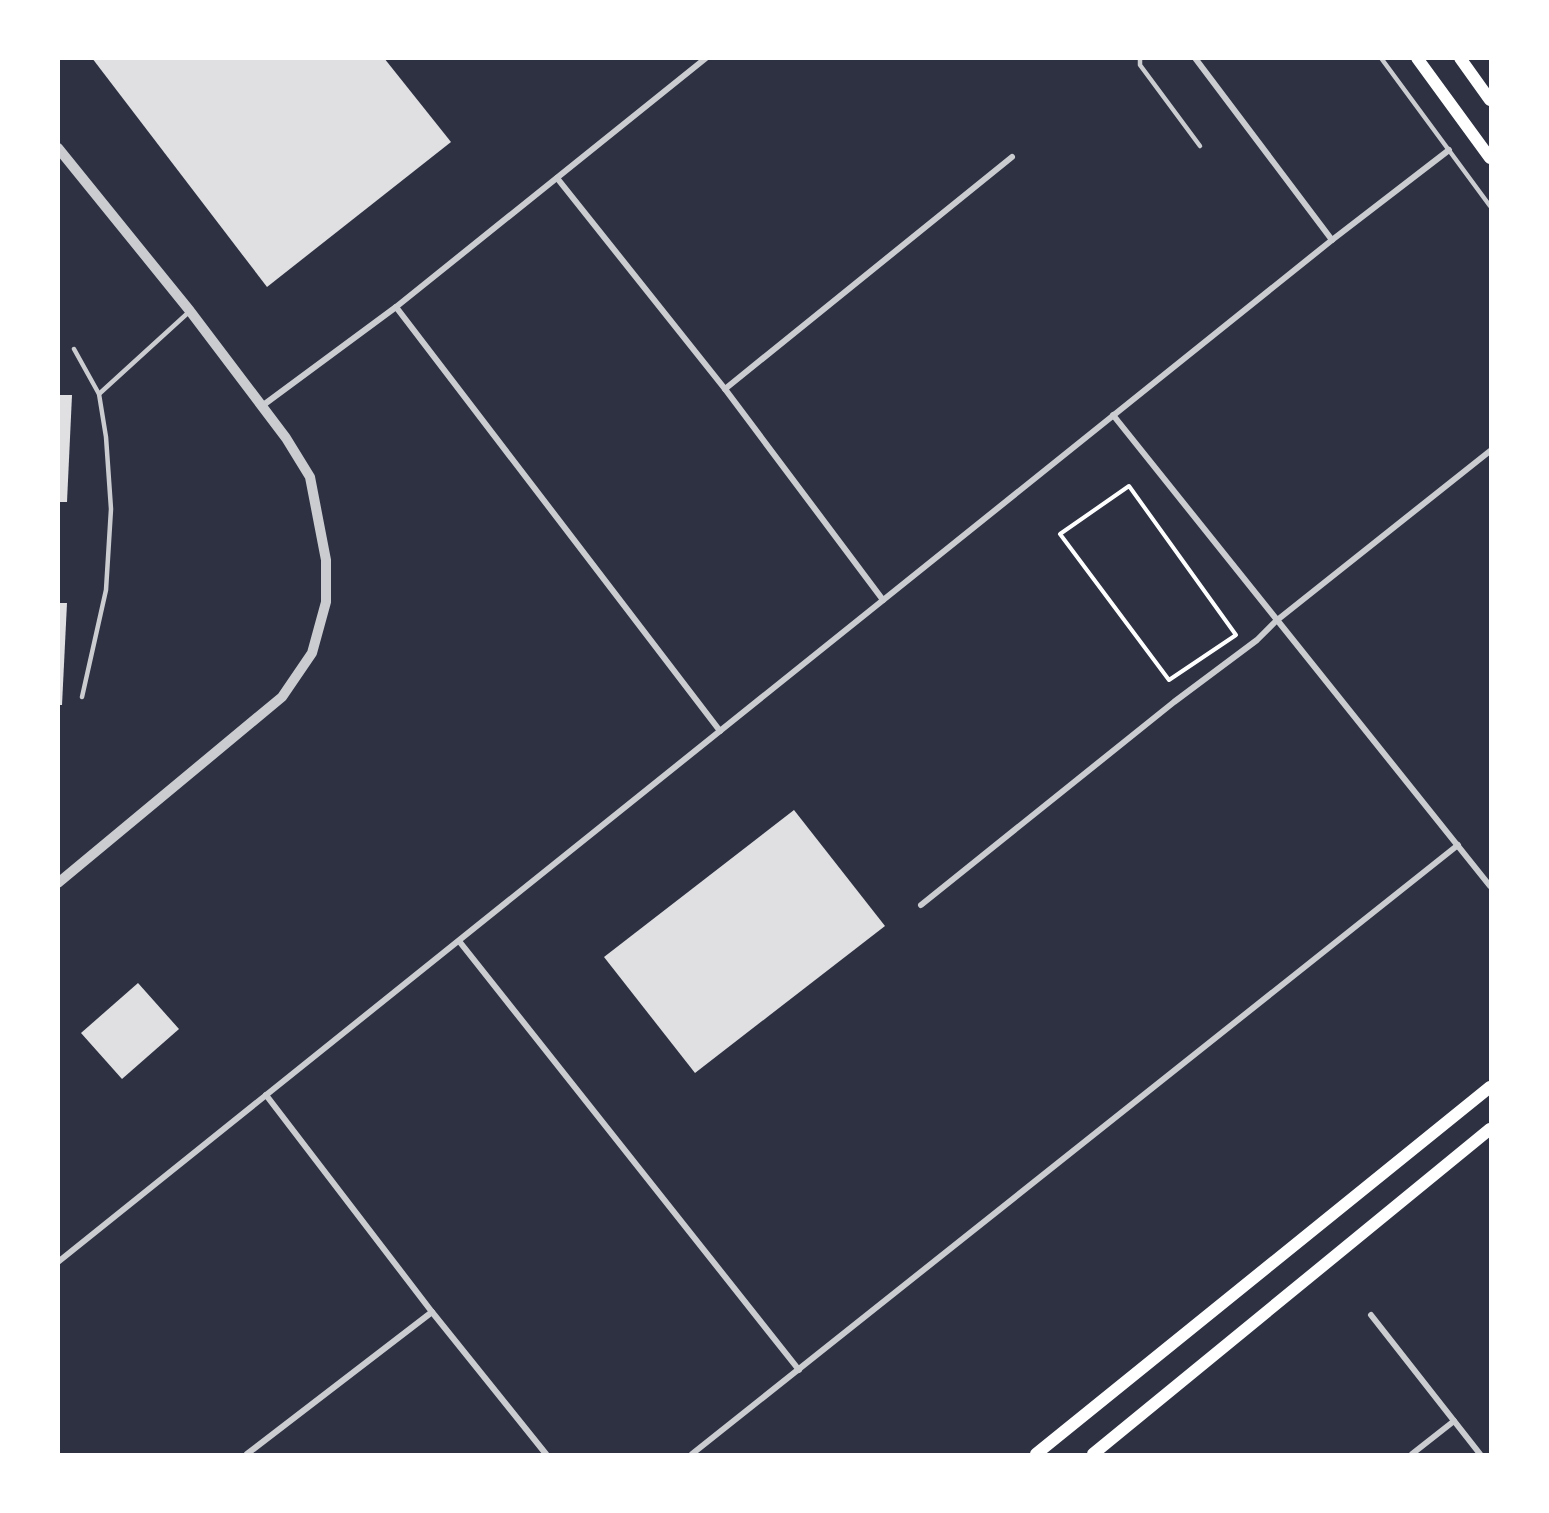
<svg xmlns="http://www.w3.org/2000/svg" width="1549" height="1513" font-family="'Exo 2',sans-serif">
	<rect width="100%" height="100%" fill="#2d3142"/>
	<g fill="#e0e0e3">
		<path d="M92 58H384L451 142 267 287Z"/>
		<path d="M58 395H72L67 502H58Z"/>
		<path d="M58 603H67L62 705H58Z"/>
		<path d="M794 810 885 926 695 1073 604 957Z"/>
		<path d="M138 983 179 1029 122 1079 81 1033Z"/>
	</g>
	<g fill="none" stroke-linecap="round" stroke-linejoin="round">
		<path stroke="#fff" stroke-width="4" d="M1129 486 1236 635 1169 680 1060 534Z"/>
		<g stroke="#caccd0" stroke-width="4.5">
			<path d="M1140 58V65L1200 146"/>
			<path d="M1381 58 1490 206"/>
			<path d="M74 349 99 394 106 437 111 509 106 590 82 697"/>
			<path d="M99 394 190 311"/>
		</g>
		<g stroke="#caccd0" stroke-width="6">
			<path d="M1195 58 1332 240"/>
			<path d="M557 178 725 389 883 600"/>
			<path d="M396 307 720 731"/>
			<path d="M725 389 1012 157"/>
			<path d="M262 406 396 307 706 58"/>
			<path d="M1113 415 1490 886"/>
			<path d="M921 905 1174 702 1257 640 1276 621 1490 451"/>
			<path d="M459 941 799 1370"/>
			<path d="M266 1095 432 1312 546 1454"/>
			<path d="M58 1262 1332 240 1449 150"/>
			<path d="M1371 1315 1480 1454"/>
			<path d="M247 1454 432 1312"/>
			<path d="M692 1454 1458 845"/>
			<path d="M1412 1454 1454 1421"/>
		</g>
		<path stroke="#caccd0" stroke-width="10" d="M58 148 190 311 286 438 310 477 326 560V602L312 653 282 697 58 883"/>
		<g stroke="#fff" stroke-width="12">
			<path d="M1417 58 1490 158"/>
			<path d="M1460 58 1490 100"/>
			<path d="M1036 1454 1490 1087"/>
			<path d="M1093 1454 1490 1129"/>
		</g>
	</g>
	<rect width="1549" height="1513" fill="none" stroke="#ffffff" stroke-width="120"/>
</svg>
